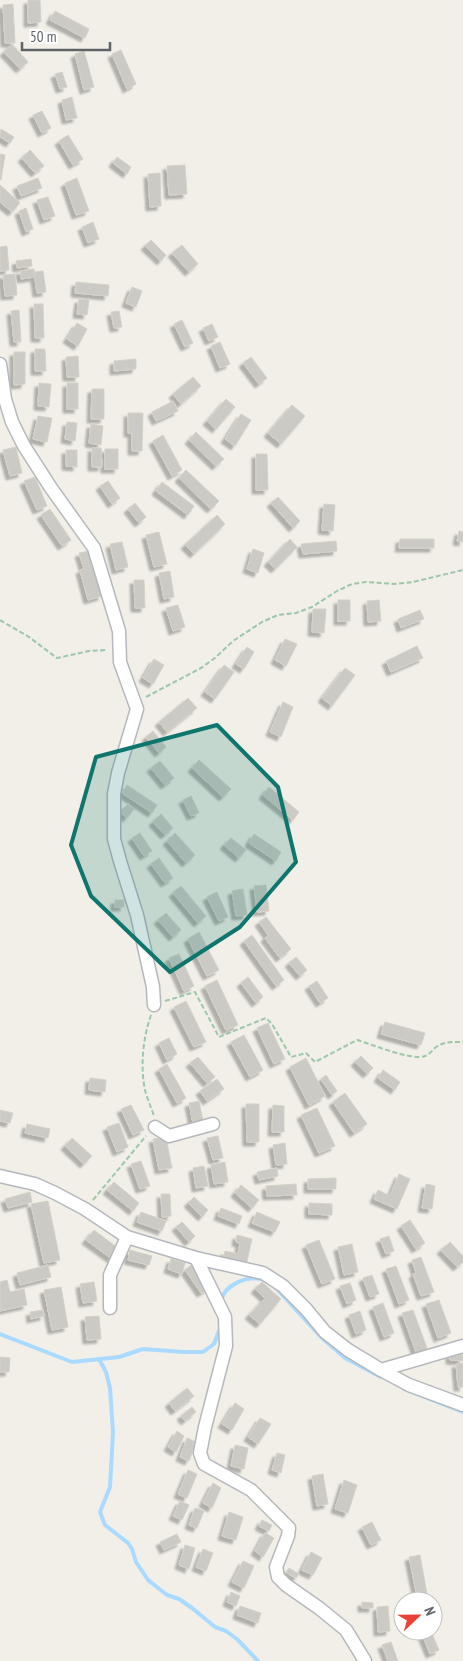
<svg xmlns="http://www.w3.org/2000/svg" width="463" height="1661" font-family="'PT Sans Narrow',sans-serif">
	<defs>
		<filter id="shadow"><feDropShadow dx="-4" dy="4" stdDeviation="1" flood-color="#0004"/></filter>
	</defs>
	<rect width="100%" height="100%" fill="#f1efe8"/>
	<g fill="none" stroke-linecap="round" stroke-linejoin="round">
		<g stroke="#aadaff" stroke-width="4">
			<path d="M275 1287 322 1338 345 1358 381 1377"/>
			<path d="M221 1301C224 1285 246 1276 261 1279"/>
			<path d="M0 1334 72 1362 119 1357 143 1349 183 1352H203L214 1344 220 1328"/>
			<path d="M99 1359 106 1372 110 1388 113 1432 110 1487 100 1512 105 1525 128 1543 132 1549 136 1562 148 1580 167 1595 179 1599 192 1608 215 1627 226 1631 238 1640 258 1661"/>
			<path d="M404 1389 463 1412"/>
		</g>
	</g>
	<g fill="#cccac5" stroke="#d6d1c6" filter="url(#shadow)">
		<path d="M28 0H40L41 22 28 23Z"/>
		<path d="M13 4 15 43H5L3 5Z"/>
		<path d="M55 11 89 29 85 38 50 20Z"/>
		<path d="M12 44 28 62 20 69 4 52Z"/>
		<path d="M121 50 136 84 127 89 112 54Z"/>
		<path d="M84 51 94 87 84 90 75 54Z"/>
		<path d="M62 72 67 87 60 89 55 74Z"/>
		<path d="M72 97 77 118 66 120 62 100Z"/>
		<path d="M42 111 51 128 42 133 33 115Z"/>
		<path d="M1 129 14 137 10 143 0 137Z"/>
		<path d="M68 135 83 159 73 165 59 141Z"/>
		<path d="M30 150 44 166 35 173 22 158Z"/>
		<path d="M0 154 5 155 1 180H0Z"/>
		<path d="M117 157 131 167 127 174 113 163Z"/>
		<path d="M185 165 187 194 169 195 167 166Z"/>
		<path d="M160 173 161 206 150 207 148 174Z"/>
		<path d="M38 178 42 188 21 196 17 186Z"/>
		<path d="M77 178 89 211 76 215 65 183Z"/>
		<path d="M0 185 20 203 12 212 0 202Z"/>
		<path d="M48 197 55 216 44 220 37 200Z"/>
		<path d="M26 208 33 229 26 232 19 211Z"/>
		<path d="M93 222 99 239 88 243 82 227Z"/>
		<path d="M151 240 166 255 161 261 145 246Z"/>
		<path d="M182 245 198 264 189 272 172 253Z"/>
		<path d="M7 246 9 270 0 271V247Z"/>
		<path d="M31 259 32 266 17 268 16 261Z"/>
		<path d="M34 269 35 277 21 279 20 271Z"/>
		<path d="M43 271 46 292 37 293 34 272Z"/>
		<path d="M15 274 17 295 5 296 3 275Z"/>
		<path d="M76 282 109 285 108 296 75 293Z"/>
		<path d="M132 287 142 291 136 307 126 303Z"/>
		<path d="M79 299 89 300 87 315 77 314Z"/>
		<path d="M34 304H43L44 338H35Z"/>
		<path d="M19 310 21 342H14L11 311Z"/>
		<path d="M119 311 122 327 114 328 111 312Z"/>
		<path d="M182 320 193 343 185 347 174 324Z"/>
		<path d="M77 323 87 329 78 346 67 339Z"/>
		<path d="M212 324 218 337 209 341 203 328Z"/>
		<path d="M220 342 230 364 220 368 211 346Z"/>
		<path d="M35 349H45L46 371H35Z"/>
		<path d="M14 352H25V384L14 385Z"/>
		<path d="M78 356 79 377H67L66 357Z"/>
		<path d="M251 357 267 378 259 384 243 363Z"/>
		<path d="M136 359V369L114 371V361Z"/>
		<path d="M193 377 201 386 181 404 173 394Z"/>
		<path d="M39 383 51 384 49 407 38 406Z"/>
		<rect x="67" y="383" width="11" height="26"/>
		<path d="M92 389H104V419H91Z"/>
		<path d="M226 399 235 407 216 429 207 421Z"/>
		<path d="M173 401 178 411 156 421 152 412Z"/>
		<path d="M292 405 305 416 281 444 268 433Z"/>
		<path d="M128 413H143L142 451H132V433H128Z"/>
		<path d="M241 414 251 420 235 446 225 439Z"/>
		<path d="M38 416 52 418 47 442 33 439Z"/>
		<path d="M67 422 77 423 75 441 65 439Z"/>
		<path d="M91 424 103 426 101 445 89 443Z"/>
		<path d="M196 432 224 459 216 466 189 440Z"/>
		<path d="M163 435 182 470 172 476 153 441Z"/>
		<path d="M16 447 22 473 10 476 3 450Z"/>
		<path d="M92 448H101L102 467H92Z"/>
		<rect x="105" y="449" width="13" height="20"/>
		<path d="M66 450H77V467L66 466Z"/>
		<path d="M256 454H267L268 490H256Z"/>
		<path d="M186 470 219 501 211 509 179 478Z"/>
		<path d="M35 477 47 506 37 510 24 481Z"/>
		<path d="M108 481 120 498 112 504 100 486Z"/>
		<path d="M162 482 194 506 188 515 156 491Z"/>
		<path d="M278 497 300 521 293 528 271 503Z"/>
		<path d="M135 503 146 517 139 523 128 509Z"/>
		<path d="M324 504 335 505 333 531 322 530Z"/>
		<path d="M50 509 71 540 62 546 41 515Z"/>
		<path d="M217 515 225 524 194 554 185 545Z"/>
		<path d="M459 531 463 532V542L457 541Z"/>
		<path d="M159 532 167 564 154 567 146 535Z"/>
		<path d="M290 539 297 547 275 569 268 562Z"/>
		<path d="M400 539H434V548H399Z"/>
		<path d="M336 541 337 551 303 554 301 544Z"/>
		<path d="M122 542 128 567 116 570 110 544Z"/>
		<path d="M253 549 264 553 258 573 247 569Z"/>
		<path d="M89 551 102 596 88 600 80 570 84 569 79 553Z"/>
		<path d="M170 571 174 597 164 599 159 573Z"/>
		<path d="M134 580H144L145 608H135Z"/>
		<rect x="338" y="600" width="12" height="21"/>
		<path d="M379 600 381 621 368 622 367 601Z"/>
		<path d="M178 605 185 627 173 631 166 608Z"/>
		<path d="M313 609H326L324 633 312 632Z"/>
		<path d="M420 610 424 619 401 628 398 619Z"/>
		<path d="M285 639 297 644 286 666 275 660Z"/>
		<path d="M417 646 423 658 391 672 386 661Z"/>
		<path d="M247 647 254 652 244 669 236 664Z"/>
		<path d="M154 659 164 665 153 684 143 678Z"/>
		<path d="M224 665 234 672 215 699 205 692Z"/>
		<path d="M345 668 355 675 332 706 322 698Z"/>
		<path d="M188 698 197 708 167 732 159 722Z"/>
		<path d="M283 702 293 707 281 737 270 732Z"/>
		<path d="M153 731 166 747 159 753 146 737Z"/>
		<path d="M199 760 231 789 223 797 192 768Z"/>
		<path d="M160 761 174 778 165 785 151 768Z"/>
		<path d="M127 785 157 805 152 813 122 793Z"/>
		<path d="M269 787 299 812 293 820 263 795Z"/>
		<path d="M191 796 199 813 191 816 183 800Z"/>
		<path d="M128 804 134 809 127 818 120 812Z"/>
		<path d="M161 814 173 828 165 835 153 822Z"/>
		<path d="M140 833 152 851 144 856 132 838Z"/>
		<path d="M175 833 195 855 186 863 167 841Z"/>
		<path d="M254 834 281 852 276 861 249 843Z"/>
		<path d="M231 838 246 850 239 858 224 845Z"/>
		<path d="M159 858 173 878 165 883 151 864Z"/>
		<path d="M266 885 269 911 257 912 254 886Z"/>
		<path d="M181 886 206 916 198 923 173 893Z"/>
		<path d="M243 889 247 915 236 916 232 891Z"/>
		<path d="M217 892 228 917 219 921 207 897Z"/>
		<rect x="115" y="900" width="9" height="7"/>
		<path d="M166 913 181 930 173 937 158 920Z"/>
		<path d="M266 917 291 949 280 958 265 938 268 935 259 922Z"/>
		<path d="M199 932 219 970 207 976 188 939Z"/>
		<path d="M252 935 284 980 276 986 244 941Z"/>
		<path d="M179 954 194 986 184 991 169 958Z"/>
		<path d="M296 957 307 970 300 976 289 963Z"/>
		<path d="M248 977 263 997 256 1003 241 983Z"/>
		<path d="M217 980 238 1025 226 1030 205 986Z"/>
		<path d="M317 981 328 998 320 1003 309 986Z"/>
		<path d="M186 1001 206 1042 194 1047 174 1007Z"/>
		<path d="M385 1022 425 1033 421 1045 381 1034Z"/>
		<path d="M268 1023 285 1059 274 1064 257 1028Z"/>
		<path d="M244 1035 263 1070 250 1077 231 1042Z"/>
		<path d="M169 1038 177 1054 167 1060 159 1043Z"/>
		<path d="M361 1056 373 1068 367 1074 355 1062Z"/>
		<path d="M198 1057 215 1077 207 1083 190 1063Z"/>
		<path d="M306 1058 325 1096 309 1105 290 1067Z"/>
		<path d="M167 1064 186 1098 177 1103 159 1069Z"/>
		<path d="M383 1070 400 1082 395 1090 378 1078Z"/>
		<path d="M326 1075 337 1091 332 1095 321 1079Z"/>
		<path d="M90 1078 106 1080 105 1092 89 1090Z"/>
		<path d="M217 1079 224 1089 207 1101 200 1091Z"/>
		<path d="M345 1093 367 1124 354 1133 333 1102Z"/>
		<path d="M199 1101 203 1121 193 1123 189 1103Z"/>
		<path d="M246 1104H259V1142H247Z"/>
		<path d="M131 1105 144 1130 133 1135 121 1109Z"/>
		<path d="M273 1105 284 1106V1132H272Z"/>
		<path d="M317 1108 335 1146 319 1153 301 1115Z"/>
		<path d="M0 1110 13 1113 10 1123 0 1121Z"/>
		<path d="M119 1123 128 1147 117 1152 107 1127Z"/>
		<path d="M27 1124 50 1129 48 1138 25 1133Z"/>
		<path d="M218 1136 223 1158 213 1160 207 1138Z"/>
		<path d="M166 1137 172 1168 159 1170 153 1139Z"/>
		<path d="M72 1138 92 1156 84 1164 65 1146Z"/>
		<path d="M285 1143 287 1164 276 1165 273 1145Z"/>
		<path d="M141 1161 150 1186 140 1189 131 1164Z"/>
		<path d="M225 1162 228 1182 214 1184 211 1165Z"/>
		<path d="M204 1166 208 1186 196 1188 193 1168Z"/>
		<path d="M277 1168 278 1176 259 1180 257 1172Z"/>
		<path d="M399 1174 410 1179 397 1209 374 1199 378 1190 390 1196Z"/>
		<path d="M336 1178V1189H308V1179Z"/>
		<path d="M114 1182 139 1203 133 1211 107 1190Z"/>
		<path d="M296 1184 297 1195 267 1196 266 1186Z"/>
		<path d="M426 1184 435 1186 432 1209 422 1208Z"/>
		<path d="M241 1185 259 1200 252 1208 235 1193Z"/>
		<path d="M30 1192 32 1202 8 1208 5 1199Z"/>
		<path d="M161 1194H170L171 1216 162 1217Z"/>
		<path d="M194 1197 208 1210 202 1217 188 1203Z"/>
		<path d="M48 1201 60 1260 44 1263 31 1204Z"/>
		<path d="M309 1203 332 1204V1215L309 1214Z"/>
		<path d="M221 1208 242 1216 239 1224 218 1216Z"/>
		<path d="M141 1212 166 1221 162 1231 137 1222Z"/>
		<path d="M257 1212 280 1222 275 1232 252 1223Z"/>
		<path d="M410 1220 425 1243 416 1249 401 1226Z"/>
		<path d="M182 1222 195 1236 189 1242 176 1227Z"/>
		<path d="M94 1230 119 1249 112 1259 86 1240Z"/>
		<path d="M237 1235 252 1239 246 1266 223 1261 225 1251 238 1254 240 1243 236 1242Z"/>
		<path d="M389 1236 394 1251 386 1254 380 1239Z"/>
		<path d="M319 1240 335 1279 322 1284 306 1245Z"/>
		<path d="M450 1242 463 1256V1262L457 1267 441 1250Z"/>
		<path d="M352 1244 358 1272 344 1275 338 1247Z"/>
		<path d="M130 1250 152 1256 149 1265 128 1260Z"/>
		<path d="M421 1257 434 1292 421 1296 413 1274 416 1273 412 1260Z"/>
		<path d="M171 1259 185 1263 182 1274 168 1269Z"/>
		<path d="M48 1265 51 1277 20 1285 17 1273Z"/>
		<path d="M191 1265 208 1289 201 1293 185 1270Z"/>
		<path d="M396 1266 409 1300 399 1304 386 1269Z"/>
		<path d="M372 1275 379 1294 370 1297 363 1278Z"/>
		<path d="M7 1280 10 1292 24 1289 27 1305 0 1311V1282Z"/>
		<path d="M94 1282 97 1301 83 1303 80 1284Z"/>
		<path d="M262 1282 281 1299 260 1324 249 1315 265 1298 255 1289Z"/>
		<path d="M350 1283 356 1300 347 1304 340 1286Z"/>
		<path d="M61 1287 68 1327 52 1330 44 1290Z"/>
		<path d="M439 1300 451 1333 438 1338 426 1304Z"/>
		<path d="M383 1303 394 1333 384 1337 373 1307Z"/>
		<path d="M43 1310 44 1316 31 1319 30 1312Z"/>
		<path d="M413 1310 428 1351 417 1355 402 1313Z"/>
		<path d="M360 1311 366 1330 356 1334 349 1315Z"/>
		<path d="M99 1316 101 1339 87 1340 85 1317Z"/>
		<path d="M450 1354 463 1355V1361L450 1360Z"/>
		<path d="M0 1357 10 1358 9 1372H0Z"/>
		<path d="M463 1363V1387H458L456 1364Z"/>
		<path d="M187 1388 194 1396 175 1411 169 1403Z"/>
		<path d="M235 1403 244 1409 232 1430 222 1424Z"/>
		<path d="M192 1407 196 1412 185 1421 181 1416Z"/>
		<path d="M260 1418 271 1424 258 1444 248 1437Z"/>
		<path d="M177 1431 184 1436 176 1452 168 1447Z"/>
		<path d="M187 1438 196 1442 189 1461 180 1457Z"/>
		<path d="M235 1445 248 1448 244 1469 231 1466Z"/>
		<path d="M277 1453 285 1455 281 1473 272 1470Z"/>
		<path d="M188 1470 197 1474 187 1498 178 1494Z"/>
		<path d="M323 1474 328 1504 317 1506 312 1476Z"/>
		<path d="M344 1480 357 1485 348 1513 335 1509Z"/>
		<path d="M213 1483 221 1488 212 1508 203 1503Z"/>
		<path d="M180 1501 189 1505 182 1520 173 1516Z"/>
		<path d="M195 1508 204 1511 197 1528 189 1525Z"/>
		<path d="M229 1512 243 1517 236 1540 222 1536Z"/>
		<path d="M262 1520 272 1525 269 1531 259 1526Z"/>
		<path d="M372 1522 381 1540 371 1545 362 1527Z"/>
		<path d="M265 1533 274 1538 263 1557 255 1551Z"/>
		<path d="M177 1534 181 1542 164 1550 160 1542Z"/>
		<path d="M185 1545 195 1548 189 1569 179 1565Z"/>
		<path d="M203 1549 213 1553 206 1571 196 1567Z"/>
		<path d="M311 1552 322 1558 313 1575 302 1570Z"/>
		<path d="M420 1555 428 1600 418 1601 409 1557Z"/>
		<path d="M243 1561 254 1566 244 1588 232 1582Z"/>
		<path d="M289 1568 299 1574 296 1578 286 1572Z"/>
		<path d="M231 1592 240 1596 236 1606 227 1602Z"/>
		<path d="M362 1602 373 1603V1608H362Z"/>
		<path d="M240 1606 261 1613 258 1623 237 1615Z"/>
		<path d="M388 1606 390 1631 378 1632 377 1607Z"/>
		<path d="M431 1631 439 1650 430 1654 422 1634Z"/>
		<path d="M391 1642 398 1661H388L382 1645Z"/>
	</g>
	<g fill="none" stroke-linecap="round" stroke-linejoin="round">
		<defs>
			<g id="minor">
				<path d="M0 364 5 399 12 422 24 446 51 488 94 548 119 631 120 662 137 709 118 773 114 794V839L120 861 137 915 153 987 154 1005"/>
				<path d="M155 1127 169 1136 213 1124"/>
				<path d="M0 1176 35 1184 55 1193 85 1209 127 1237 196 1258 263 1273 283 1286 306 1309 325 1332 348 1350 381 1370 409 1385 463 1405"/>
				<path d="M196 1258 225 1317 226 1346 205 1427 200 1453 204 1464 251 1490 289 1528 288 1536 276 1567 278 1577 286 1585 319 1608 346 1630 365 1661"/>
				<path d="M110 1308V1275L127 1237"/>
				<path d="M381 1370 463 1346"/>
			</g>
		</defs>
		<use href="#minor" stroke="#b5b8bc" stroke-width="15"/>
		<g stroke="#9cc7a9" stroke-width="2" stroke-dasharray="5 2.5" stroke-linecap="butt">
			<path d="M0 620 29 637 57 658 89 651 107 650"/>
			<path d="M146 697 201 668 215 658 233 641 262 622 278 615 296 613 312 607 337 591 352 584 366 582 395 584 413 582 463 570"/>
			<path d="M165 1001 195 992 219 1037 266 1018 272 1024 291 1057 306 1053 315 1062 357 1040C371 1044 412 1061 425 1056 428 1055 431 1052 434 1049 442 1041 452 1042 463 1042"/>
			<path d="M151 1015C143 1038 140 1066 145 1090 147 1098 151 1107 154 1116"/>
			<path d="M93 1200 146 1136"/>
		</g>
		<use href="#minor" stroke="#fff" stroke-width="12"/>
	</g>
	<path fill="#0f766e" fill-opacity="0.2" stroke="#0f766e" stroke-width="4" stroke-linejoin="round" d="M217 725 278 787 296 862 240 927 170 972 91 896 71 845 96 757Z"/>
	<g transform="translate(418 1616) rotate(68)"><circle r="24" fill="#ffffff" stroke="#bfc1c3"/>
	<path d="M0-4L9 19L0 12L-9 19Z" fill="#ea4335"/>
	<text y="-8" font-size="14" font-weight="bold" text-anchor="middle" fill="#5f6368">N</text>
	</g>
	<path d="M22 42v8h88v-8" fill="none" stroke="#5f6368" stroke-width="2.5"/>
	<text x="30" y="42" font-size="15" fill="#5f6368" stroke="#ffffff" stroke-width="4" paint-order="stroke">50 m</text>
</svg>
